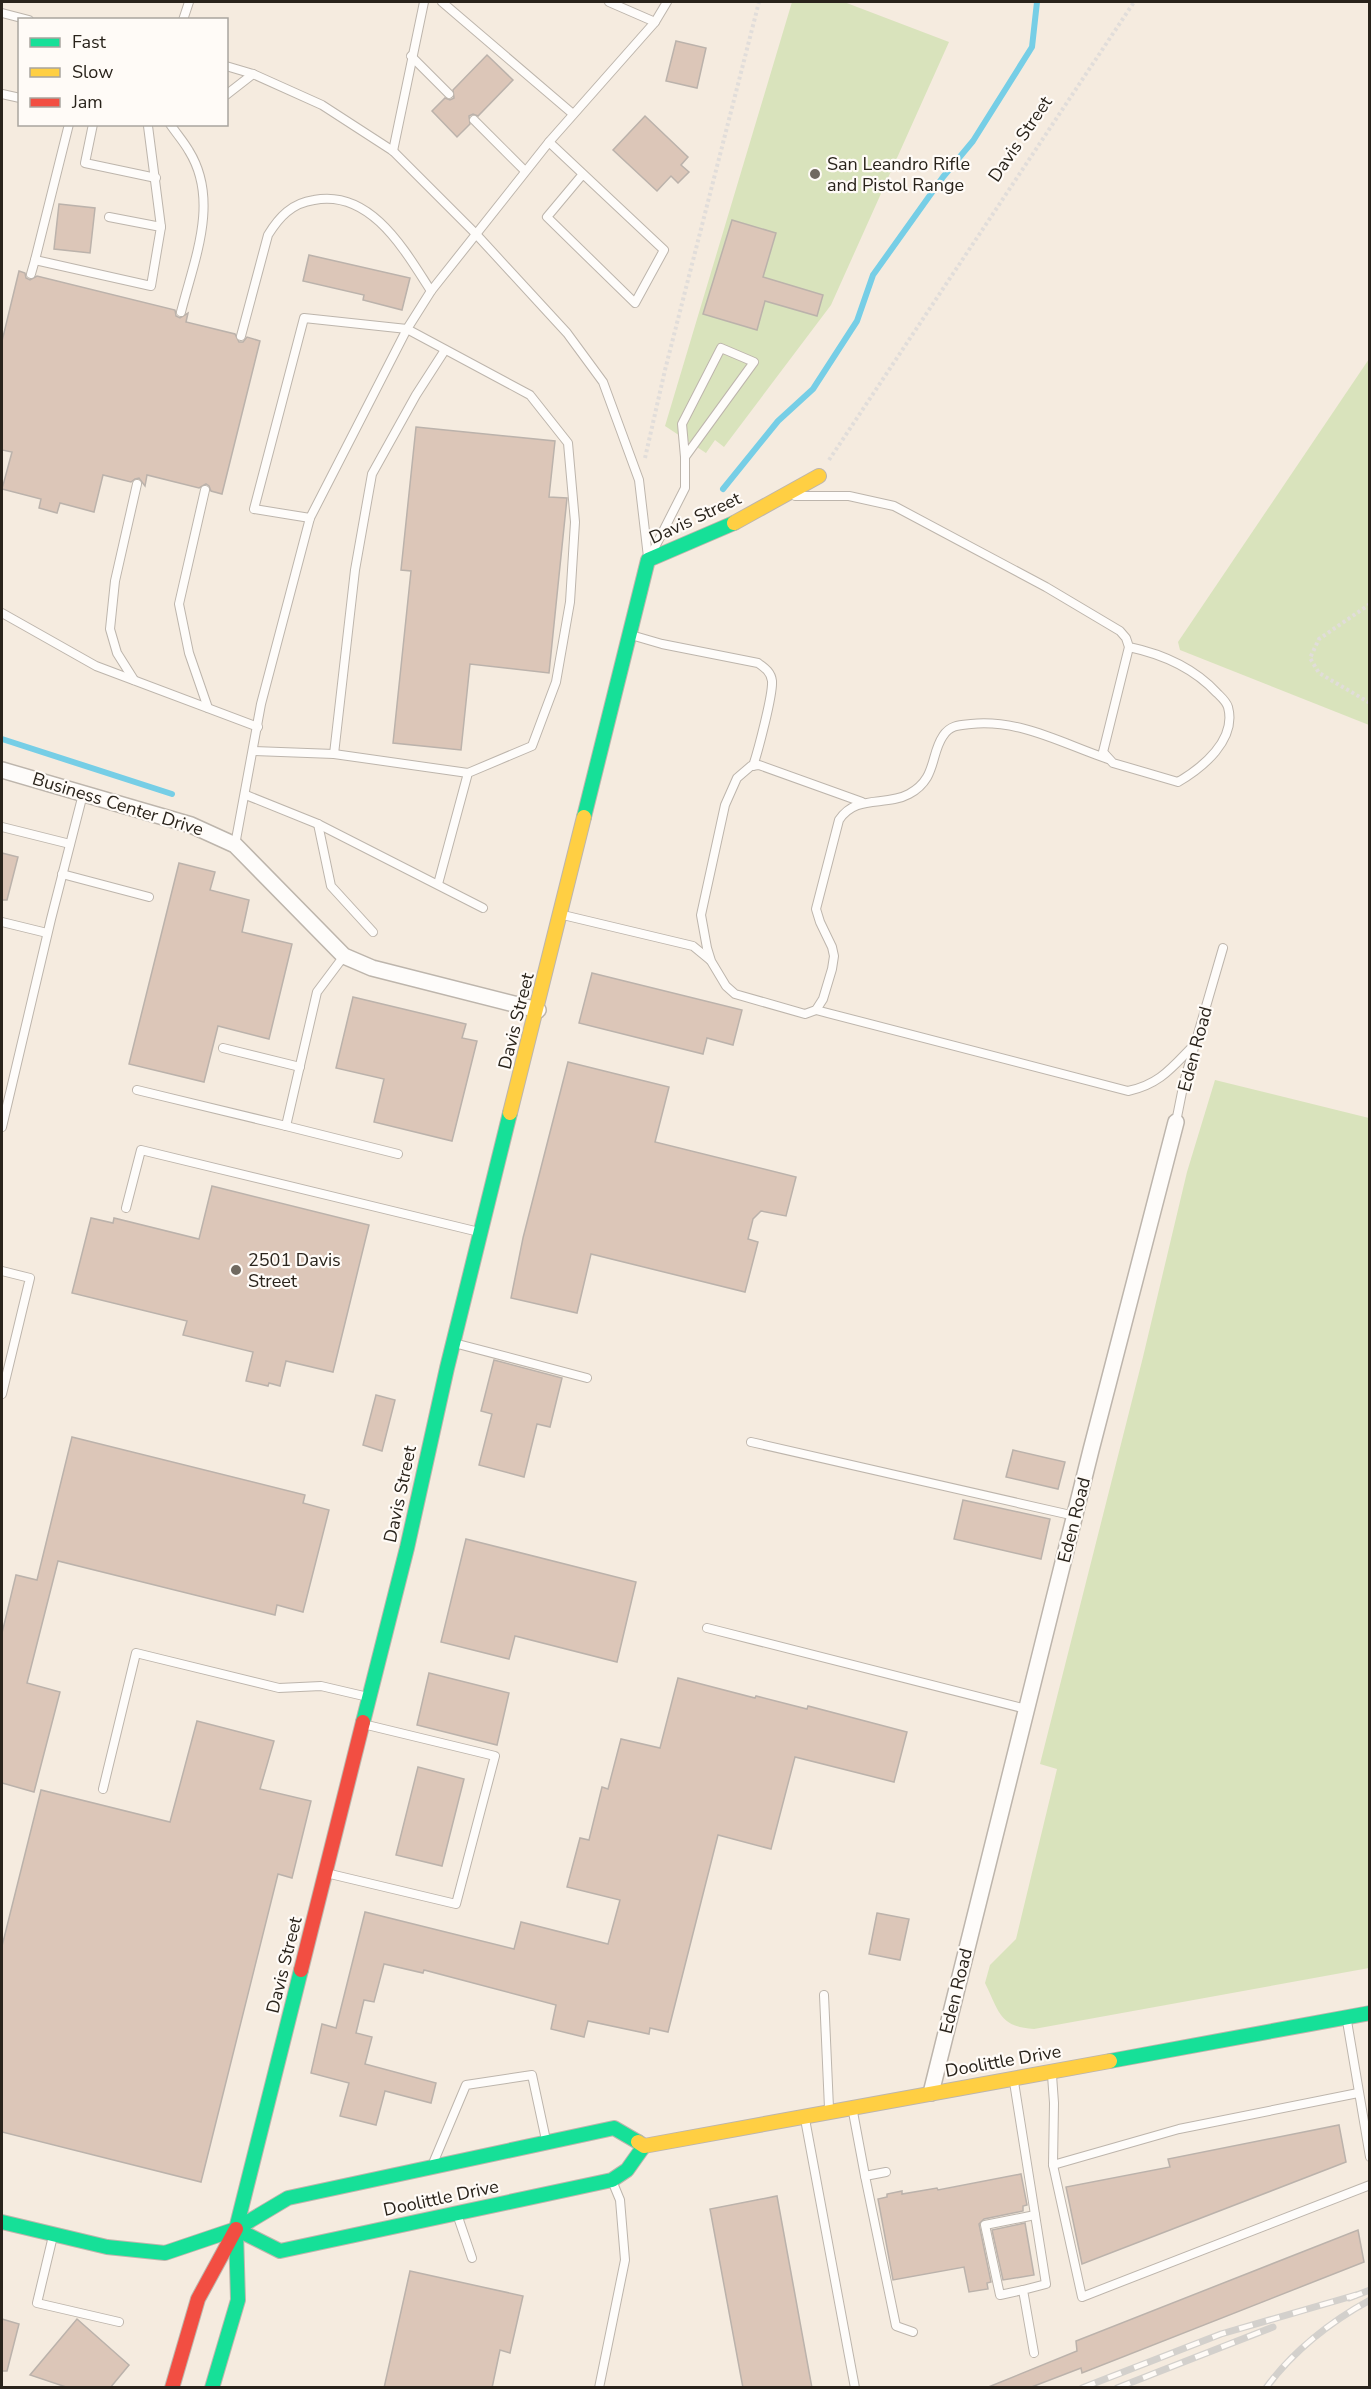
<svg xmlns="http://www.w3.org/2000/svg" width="1371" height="2389" font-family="'Nunito Sans',sans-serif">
	<rect width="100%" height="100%" fill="#f5ebdf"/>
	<g fill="#d9e3bc">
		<path d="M792 2H844L949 42 831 305 724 447 715 440 706 453 665 426Z"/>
		<path d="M1369 359V725L1180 650 1178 642Z"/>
		<path d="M1215 1080 1369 1118V1968L1034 2029C999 2027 999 2011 985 1983L990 1965 1016 1939 1057 1769 1040 1764 1143 1357 1187 1172Z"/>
	</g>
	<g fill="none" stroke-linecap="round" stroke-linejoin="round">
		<g stroke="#76cee6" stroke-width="6">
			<path d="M723 489 778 421 813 389 857 321 873 275 943 177 973 141 1032 47 1037 2"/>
			<path d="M2 739 172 794"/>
		</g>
	</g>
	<g fill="#dcc6b8" stroke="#bbb2ab" stroke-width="1.5">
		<path d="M676 41 706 48 697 88 666 81Z"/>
		<path d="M487 55 513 80 478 116 473 114 469 116 470 124 457 137 432 111 445 98 450 100 454 98 453 90Z"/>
		<path d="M645 116 688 157 681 165 689 172 678 183 671 176 657 191 613 150Z"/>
		<path d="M59 204 95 208 90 253 54 249Z"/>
		<path d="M732 220 776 233 763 277 823 295 817 316 765 301 757 330 703 314Z"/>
		<path d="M309 255 410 278 402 310 363 300 364 295 303 281Z"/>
		<path d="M19 271 25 273 26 278 30 280 37 276 175 310 176 316 180 318 188 313 186 322 235 334 239 342H243L247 337 260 341 222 494 211 491 209 486 206 484 199 488 147 475 145 486 139 478 135 479 131 482 103 475 94 512 60 503 57 513 39 508 41 499 2 489 12 452 2 450V341Z"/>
		<path d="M416 427 555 441 549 497 567 498 549 673 470 664 461 750 393 743 411 571 401 570Z"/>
		<path d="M2 853 18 857 7 900H2Z"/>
		<path d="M179 863 215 872 210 890 249 900 242 932 292 944 269 1039 218 1026 204 1082 129 1064Z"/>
		<path d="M592 973 742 1010 733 1045 707 1038 703 1054 579 1023Z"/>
		<path d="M353 997 466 1024 462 1038 477 1041 452 1141 374 1122 384 1079 336 1068Z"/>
		<path d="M568 1062 669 1087 655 1142 796 1177 786 1216 761 1211 753 1219 748 1239 758 1242 745 1292 591 1254 577 1313 511 1298 523 1238Z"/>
		<path d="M212 1186 369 1225 333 1372 286 1361 280 1386 269 1383 268 1386 246 1381 253 1352 183 1335 187 1321 72 1293 91 1218 113 1223 114 1218 199 1239Z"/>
		<path d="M494 1360 562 1378 550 1427 537 1424 524 1477 479 1465 492 1414 481 1411Z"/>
		<path d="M376 1395 395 1400 382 1451 363 1445Z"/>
		<path d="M72 1437 305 1495 303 1503 329 1510 303 1612 277 1605 275 1615 58 1561 27 1683 60 1692 34 1792 2 1783V1633L16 1575 37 1580Z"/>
		<path d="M1013 1450 1065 1462 1058 1489 1006 1477Z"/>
		<path d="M963 1500 1050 1519 1041 1559 954 1539Z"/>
		<path d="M466 1539 636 1582 617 1662 515 1636 509 1659 441 1642Z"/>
		<path d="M429 1673 509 1693 497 1745 417 1725Z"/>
		<path d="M678 1678 755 1698 756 1696 807 1709 808 1706 907 1732 894 1782 795 1757 771 1849 718 1835 668 2032 650 2028 649 2034 588 2021 584 2037 551 2029 556 2005 424 1970 423 1973 384 1964 374 2002 364 2000 356 2033 372 2037 365 2064 436 2083 431 2103 385 2091 376 2125 340 2116 349 2083 311 2073 322 2024 336 2028 365 1912 514 1949 521 1922 608 1944 620 1900 567 1887 580 1838 589 1840 602 1787 608 1789 621 1739 660 1748Z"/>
		<path d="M197 1721 274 1741 260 1789 311 1801 292 1878 278 1874 201 2182 2 2132V1946L41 1790 170 1822Z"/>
		<path d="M418 1767 464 1779 442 1866 396 1855Z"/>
		<path d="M877 1913 909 1919 900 1960 869 1954Z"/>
		<path d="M1339 2125 1346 2162 1082 2264 1066 2187 1170 2167 1168 2159Z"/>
		<path d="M1021 2174 1027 2205 1023 2206V2211L984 2219 979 2224 991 2282 987 2283 988 2289 969 2292 964 2267 893 2280 878 2199 887 2197V2194L902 2191V2194L937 2188 938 2190Z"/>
		<path d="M777 2196 812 2388H743L710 2209Z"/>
		<path d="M1025 2223 1034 2275 1003 2280 992 2230Z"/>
		<path d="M1358 2230 1364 2262 1082 2373 1081 2368 1029 2388H986L1077 2351 1076 2341Z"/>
		<path d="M410 2271 523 2296 510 2353 500 2350 492 2388H384Z"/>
		<path d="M2 2319 19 2324 7 2371H2Z"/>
		<path d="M77 2319 129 2365 110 2388H69L30 2375Z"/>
	</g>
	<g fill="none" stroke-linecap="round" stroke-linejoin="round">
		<defs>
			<g id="lane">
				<path d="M442 2 573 114"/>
				<path d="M609 2 655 22"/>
				<path d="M2 13 29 20"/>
				<path d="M183 20 189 2"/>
				<path d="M411 56 449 94"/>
				<path d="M226 66 253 74 322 105 393 151 475 233 567 333 603 382 639 480 648 557"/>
				<path d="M2 94 20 98"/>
				<path d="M226 95 253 74"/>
				<path d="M474 120 525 171"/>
				<path d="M69 124 35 260 151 286 161 227 148 126"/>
				<path d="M93 124 85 163 156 178"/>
				<path d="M170 124C176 133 184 142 189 151 220 201 194 260 181 312"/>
				<path d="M549 142 655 22 667 2"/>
				<path d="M393 151 424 2"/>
				<path d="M109 217 161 227"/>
				<path d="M31 274 35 260"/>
				<path d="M241 336 268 235C279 217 292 203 314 200 371 189 405 251 431 291"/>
				<path d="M205 490 179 604 189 653 208 708"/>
				<path d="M795 496H849L894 506 1046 587 1120 631 1126 638 1129 647 1103 752 1113 763 1178 782C1202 768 1237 740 1228 707 1226 701 1221 697 1217 693 1193 667 1162 654 1129 647"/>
				<path d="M310 518 254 509 304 318 407 329 530 395 568 443 575 522 570 602 556 682 532 746 468 773 438 884"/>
				<path d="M652 553 685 488V457L754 362 721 348 682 424 685 457"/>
				<path d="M2 613 96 666 258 727"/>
				<path d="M631 635 662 644 758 663C765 668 771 672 772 681 773 695 758 751 753 766"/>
				<path d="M134 680 117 653 110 629 115 581 137 484"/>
				<path d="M253 751 334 754 468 773"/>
				<path d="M334 754 355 570 372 474 416 395 445 350"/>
				<path d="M246 795 318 824 483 908"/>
				<path d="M862 802 759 765 751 766 737 778 725 805 701 915 707 948 711 961 726 986 735 994 805 1014 816 1010 823 999 832 969 834 956 832 947 820 922 816 909 839 820C856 794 885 807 909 794 937 779 930 755 943 736 950 725 960 725 971 724 1021 719 1063 744 1108 759"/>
				<path d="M318 824 331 886 373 932"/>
				<path d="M2 827 70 844"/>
				<path d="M235 845 261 704 310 518 407 329 431 291 549 142 664 250 635 303 547 217 583 174"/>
				<path d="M62 874 149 897"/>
				<path d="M563 915 693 946 710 960"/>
				<path d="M2 922 47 933"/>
				<path d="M816 1010 1128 1091C1161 1084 1173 1066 1195 1044"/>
				<path d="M223 1048 300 1067"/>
				<path d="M137 1090 286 1126 317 992 344 956"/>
				<path d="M1176 1122 1184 1082 1223 948"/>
				<path d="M286 1126 398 1154"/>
				<path d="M2 1127 51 919 83 794"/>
				<path d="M126 1208 141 1150 479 1232"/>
				<path d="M2 1271 30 1278 2 1394"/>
				<path d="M454 1343 587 1378"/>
				<path d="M751 1442 1075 1516"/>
				<path d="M707 1628 1026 1709"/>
				<path d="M103 1789 136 1653 279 1688 321 1686 368 1697"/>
				<path d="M326 1873 456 1904 495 1756 363 1724"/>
				<path d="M824 1995 829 2108"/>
				<path d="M1347 2021 1370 2157"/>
				<path d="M1052 2075 1054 2103 1053 2165 1082 2297 1370 2185"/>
				<path d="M1014 2082 1046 2284 1023 2290 1034 2353"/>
				<path d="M853 2112 865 2176 886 2172"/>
				<path d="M805 2119 855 2388"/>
				<path d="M434 2161 466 2085 532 2075 546 2140"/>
				<path d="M1053 2165 1179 2129 1358 2093"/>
				<path d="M865 2176 896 2326 913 2332"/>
				<path d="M458 2217 472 2258"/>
				<path d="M53 2236 37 2303 119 2322"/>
				<path d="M1023 2290 1000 2295 985 2225 1035 2215"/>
				<path d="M599 2388 625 2260 620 2200 613 2183"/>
			</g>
			<g id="street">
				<path d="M2 770 191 825 235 845 344 956 372 968 538 1010"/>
				<path d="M931 2093 1091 1450 1176 1122"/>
			</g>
			<g id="fast">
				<path d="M584 817 648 560 734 523"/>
				<path d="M363 1722 407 1548 447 1368 510 1113"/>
				<path d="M1110 2061 1370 2013"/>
				<path d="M2 2222 107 2247 165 2253 236 2229 301 1970"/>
				<path d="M236 2229 288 2198 614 2128 638 2142"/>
				<path d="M236 2229 280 2251 612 2180 627 2170 644 2146"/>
				<path d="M212 2388 238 2300 236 2232"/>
			</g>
			<g id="slow">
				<path d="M734 523 819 476"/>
				<path d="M510 1113 584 817"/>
				<path d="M638 2142 644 2146 1110 2061"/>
			</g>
			<g id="jam">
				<path d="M301 1970 363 1722"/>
				<path d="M172 2388 198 2299 236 2229"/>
			</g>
		</defs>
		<use href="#lane" stroke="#bdb5ac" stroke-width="10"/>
		<use href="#street" stroke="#bdb5ac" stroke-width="18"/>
		<use href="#fast" stroke="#bdb5ac" stroke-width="16"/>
		<use href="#slow" stroke="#bdb5ac" stroke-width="16"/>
		<use href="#jam" stroke="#bdb5ac" stroke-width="16"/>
		<g stroke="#e1ddda" stroke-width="4" stroke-dasharray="3 3" stroke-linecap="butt">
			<path d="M645 458 665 370 759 2"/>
			<path d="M829 460 1134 2"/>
			<path d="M1370 604 1319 639 1310 658 1319 673 1370 703"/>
		</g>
		<use href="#lane" stroke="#fefcfa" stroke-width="8"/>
		<use href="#street" stroke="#fefcfa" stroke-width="15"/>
		<use href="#fast" stroke="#16e098" stroke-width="14"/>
		<use href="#slow" stroke="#ffcf43" stroke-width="14"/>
		<use href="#jam" stroke="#f24e42" stroke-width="14"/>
		<defs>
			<g id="rail">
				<path d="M1349 2298 1370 2290"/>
				<path d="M1082 2388 1221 2334 1356 2295"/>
				<path d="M1117 2388 1273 2327"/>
				<path d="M1266 2388C1292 2352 1331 2321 1370 2300"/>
			</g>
		</defs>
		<use href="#rail" stroke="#d3d0cc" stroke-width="7"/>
		<use href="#rail" stroke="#fffbf7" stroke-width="4.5" stroke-dasharray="14" stroke-linecap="butt"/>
	</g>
	<g fill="#706960" stroke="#fffbf7" stroke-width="2">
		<circle cx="815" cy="174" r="6"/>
		<circle cx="236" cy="1270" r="6"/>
	</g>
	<g text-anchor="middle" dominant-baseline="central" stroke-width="4.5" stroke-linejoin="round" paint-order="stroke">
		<g font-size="18" fill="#29231b" stroke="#fffbf7">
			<text transform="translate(1020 139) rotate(-56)">Davis Street</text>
			<text transform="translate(695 518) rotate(-25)">Davis Street</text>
			<text transform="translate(118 804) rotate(17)">Business Center Drive</text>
			<text transform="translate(516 1021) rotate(-76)">Davis Street</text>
			<text transform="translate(1195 1049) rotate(-75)">Eden Road</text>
			<text transform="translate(400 1494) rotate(-78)">Davis Street</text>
			<text transform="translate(1074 1520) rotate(-76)">Eden Road</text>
			<text transform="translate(284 1965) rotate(-76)">Davis Street</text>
			<text transform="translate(956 1991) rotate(-76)">Eden Road</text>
			<text transform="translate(1003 2061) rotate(-10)">Doolittle Drive</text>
			<text transform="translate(441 2198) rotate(-12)">Doolittle Drive</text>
		</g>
		<g font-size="18" fill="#29231b" stroke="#fffbf7" text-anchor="start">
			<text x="827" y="164">San Leandro Rifle<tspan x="827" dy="21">and Pistol Range</tspan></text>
			<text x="248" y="1260">2501 Davis<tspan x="248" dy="21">Street</tspan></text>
		</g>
	</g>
	<rect width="1371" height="2389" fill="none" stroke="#29231b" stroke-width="6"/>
	<rect x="18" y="18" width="210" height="108" fill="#fffbf7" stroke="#a9a59f" stroke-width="1.5"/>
	<rect x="30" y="38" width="30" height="9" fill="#16e098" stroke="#a9a59f" stroke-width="1.5"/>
	<text x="72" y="48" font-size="18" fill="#29231b">Fast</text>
	<rect x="30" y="68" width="30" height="9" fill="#ffcf43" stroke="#a9a59f" stroke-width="1.5"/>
	<text x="72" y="78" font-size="18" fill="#29231b">Slow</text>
	<rect x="30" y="98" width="30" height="9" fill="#f24e42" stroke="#a9a59f" stroke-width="1.5"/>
	<text x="72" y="108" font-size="18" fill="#29231b">Jam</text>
</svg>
